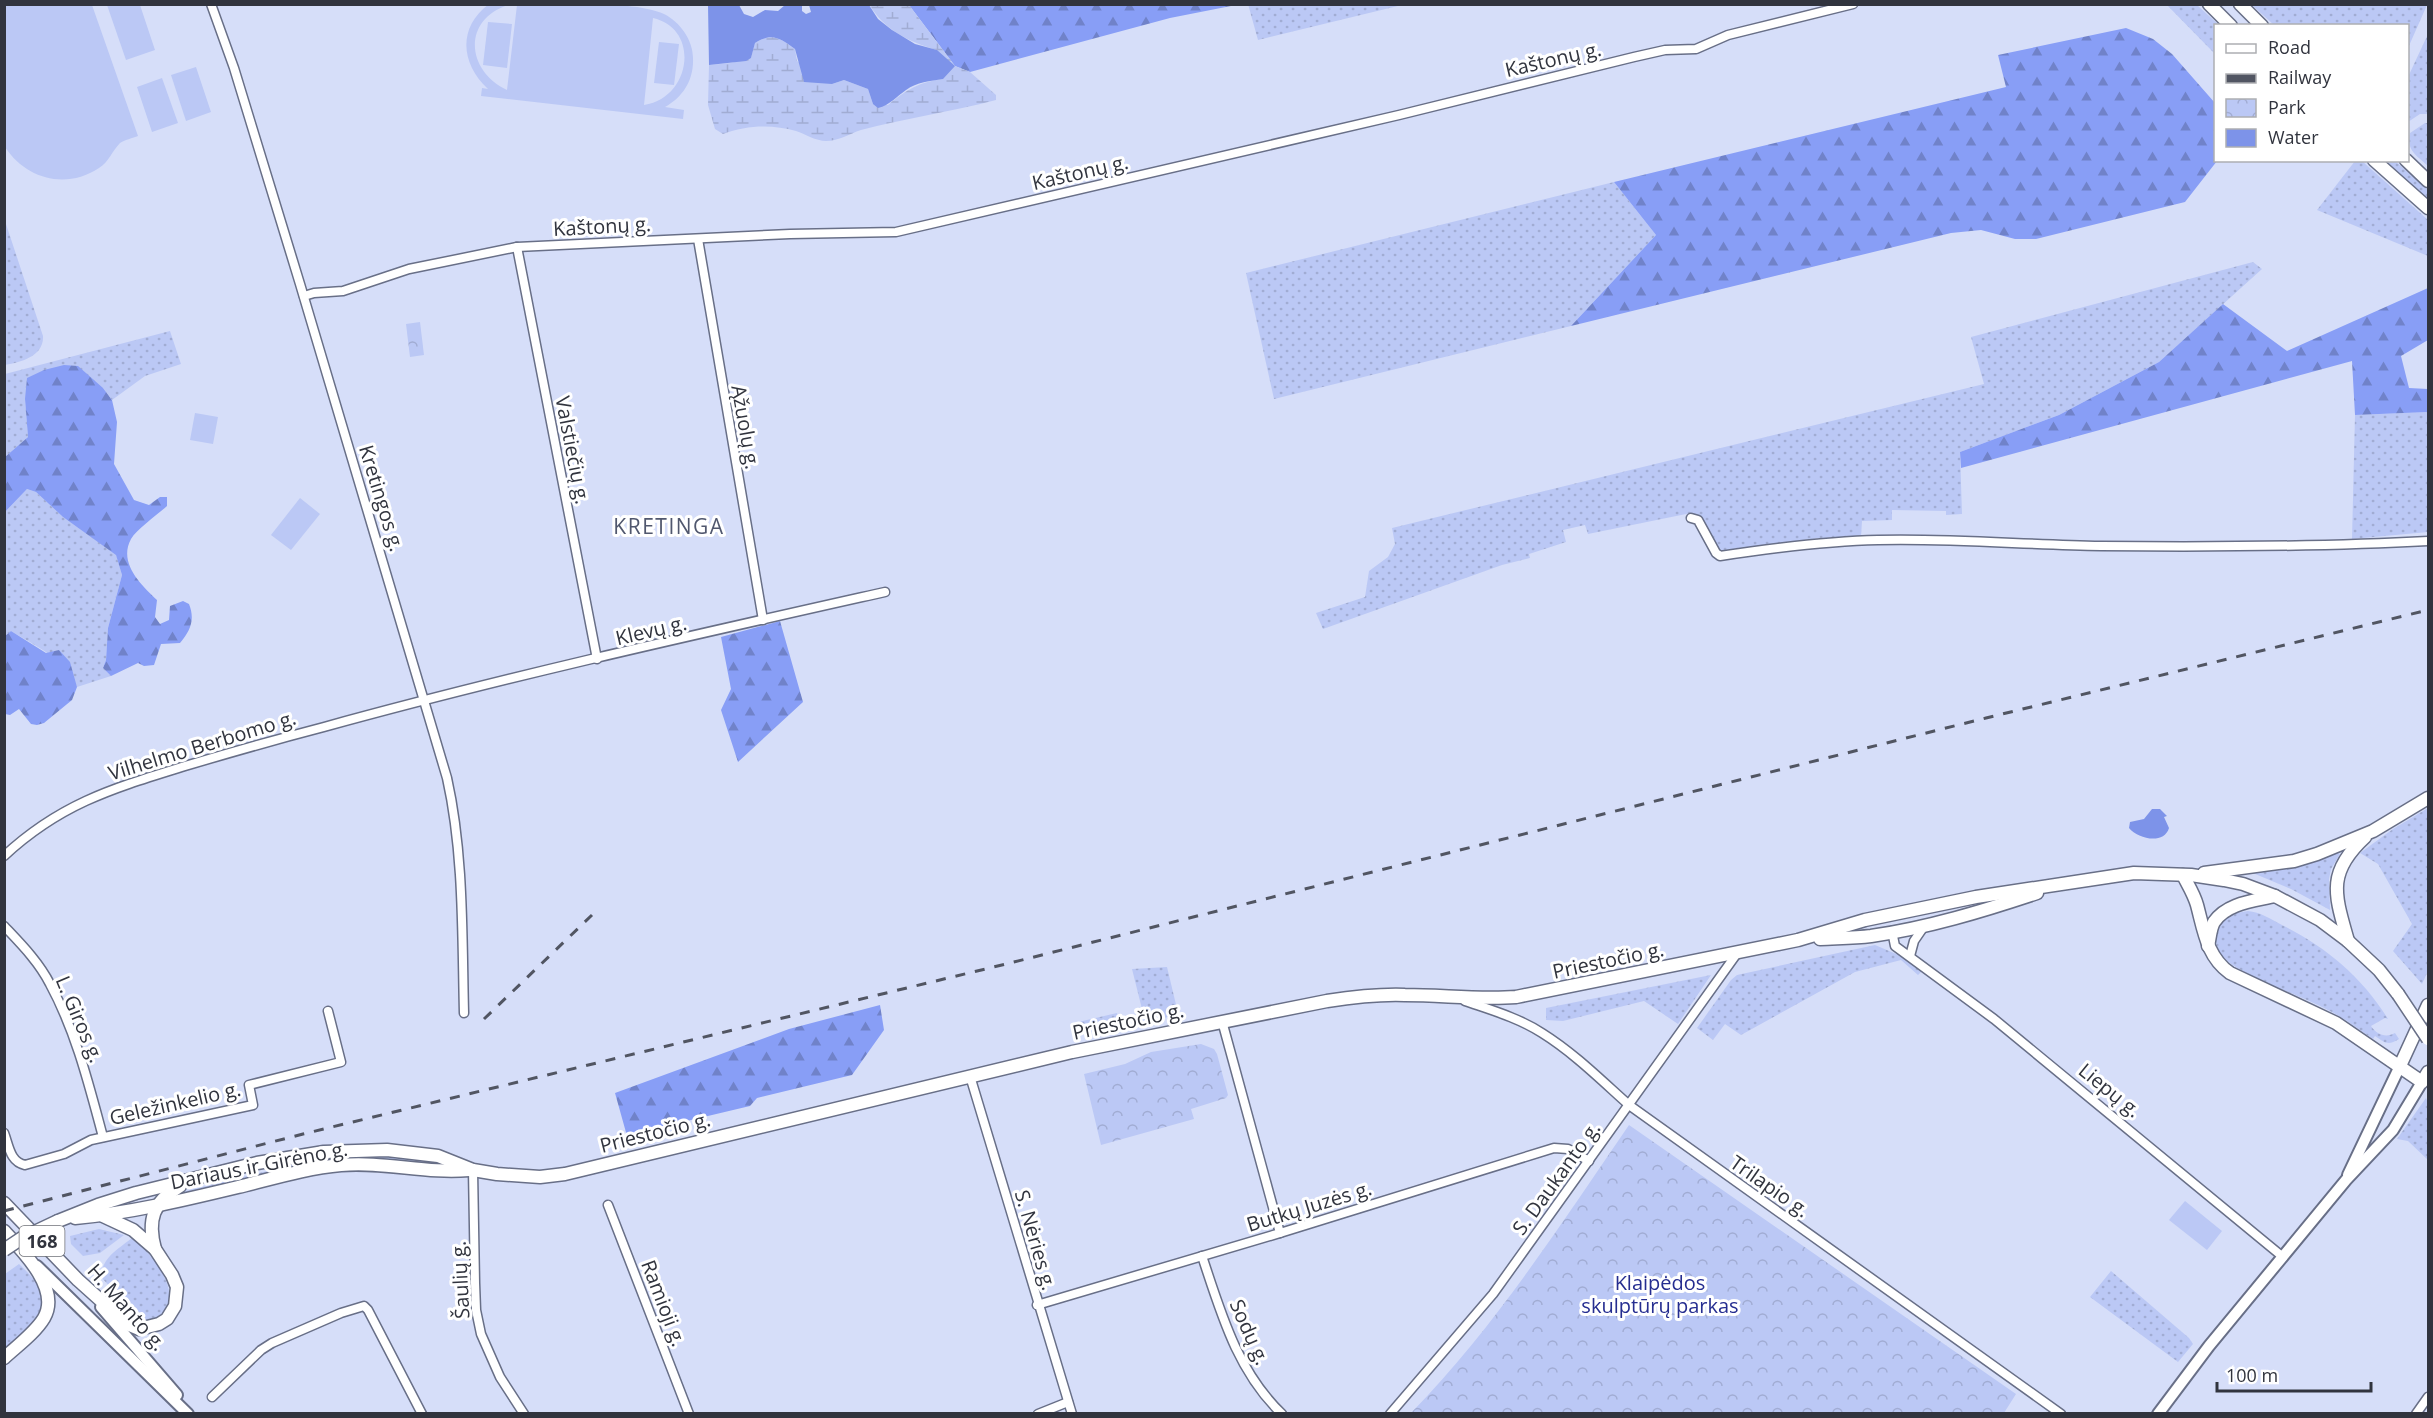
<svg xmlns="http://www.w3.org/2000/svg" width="2433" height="1418" font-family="'Open Sans',sans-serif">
	<defs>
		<pattern id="grass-dots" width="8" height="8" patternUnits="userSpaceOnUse" patternTransform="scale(1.5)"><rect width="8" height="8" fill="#bbc8f5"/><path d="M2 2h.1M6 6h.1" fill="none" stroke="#a1acd3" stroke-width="1.8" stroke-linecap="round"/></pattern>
		<pattern id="forest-firs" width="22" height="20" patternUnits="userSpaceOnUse" patternTransform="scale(1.5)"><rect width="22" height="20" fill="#889ef6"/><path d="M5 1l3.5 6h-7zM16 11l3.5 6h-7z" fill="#7082c9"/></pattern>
		<pattern id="wetland-marsh" width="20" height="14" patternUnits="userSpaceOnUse" patternTransform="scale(1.5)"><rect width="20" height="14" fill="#bbc8f5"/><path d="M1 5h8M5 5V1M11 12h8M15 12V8" fill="none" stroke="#a1acd3"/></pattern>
		<pattern id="park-crowns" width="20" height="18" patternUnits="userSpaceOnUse" patternTransform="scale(1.5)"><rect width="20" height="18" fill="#bbc8f5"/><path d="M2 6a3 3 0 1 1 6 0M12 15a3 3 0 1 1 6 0" fill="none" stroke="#a1acd3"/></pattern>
	</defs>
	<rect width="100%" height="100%" fill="#d6def9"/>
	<g fill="url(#grass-dots)">
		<path d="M1248 4H1402V5L1258 40Z"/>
		<path d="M2167 5H2197L2219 25 2216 26 2215 54Z"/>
		<path d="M2252 5H2427L2408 48V26L2274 25Z"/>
		<path d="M2428 34V114H2420L2408 122V77Z"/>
		<path d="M2425 123H2428V166C2416 155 2406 150 2410 133Z"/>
		<path d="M2355 161H2362L2428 220V256L2317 210Z"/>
		<path d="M2384 161H2395L2428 190V201Z"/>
		<path d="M1614 182 1656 235 1571 326 1274 399 1246 273Z"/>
		<path d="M5 221 43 336C44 356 22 362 5 365Z"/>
		<path d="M2253 262 2262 269 2159 362 2059 415 1960 452 1962 514 1946 515V511L1892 510V520L1862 521 1861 537 1819 538 1724 551 1718 549C1711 536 1705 518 1691 513L1588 534 1585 525 1563 530 1566 542 1529 554 1530 558 1502 565 1323 629 1316 613 1365 597 1369 571 1388 557 1395 544 1392 528 1984 384 1971 337Z"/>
		<path d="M170 331 181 364 145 376 112 400 103 388 25 399 28 437 5 457V374Z"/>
		<path d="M2428 412V532L2352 539 2355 415Z"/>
		<path d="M27 489 36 492 63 517 116 554 122 575 108 628 106 660 103 668 111 676 77 687C68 660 33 645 11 631L5 636V512Z"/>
		<path d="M2428 808V971L2422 984 2393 951 2412 924 2378 864 2360 853 2393 829Z"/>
		<path d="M2337 853 2340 854 2331 869 2329 879 2330 910 2291 889 2248 871 2305 864Z"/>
		<path d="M2248 911C2260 912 2271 919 2282 925 2326 947 2362 977 2388 1019L2385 1018 2371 1026C2377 1035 2386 1038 2395 1033L2399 1039C2388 1046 2385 1043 2375 1036L2373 1039C2358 1029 2343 1017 2326 1009 2304 997 2232 972 2220 954 2212 942 2217 926 2227 916L2229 918 2237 913Z"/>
		<path d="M1875 945 1908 959 1923 970 1918 975 1901 960 1855 972 1741 1035 1725 1024 1713 1040 1697 1028 1731 980 1737 975Z"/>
		<path d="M1167 967 1178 1013 1175 1016 1145 1021 1132 969Z"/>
		<path d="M1711 975 1678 1024 1644 1001 1563 1021 1546 1020V1008Z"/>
		<path d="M1117 1013 1120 1026 1083 1034 1076 1031 1074 1023Z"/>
		<path d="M2426 1098 2428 1103V1160L2408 1141 2397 1139Z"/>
		<path d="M388 1156 450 1164V1168L412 1161 357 1159 169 1198 173 1194 304 1162 332 1157Z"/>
		<path d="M99 1229 124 1235 100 1253 83 1256 71 1244 70 1236Z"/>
		<path d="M133 1237C158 1261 196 1309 142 1323L102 1278C100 1258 119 1249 133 1237Z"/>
		<path d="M19 1264C25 1270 33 1277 38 1285 54 1311 21 1333 5 1350V1274Z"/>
		<path d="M2111 1271 2189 1338 2193 1344 2178 1362 2090 1297Z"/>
	</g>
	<g fill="url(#forest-firs)">
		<path d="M909 5H1236L1170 18 970 72 955 66Z"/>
		<path d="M2126 28 2153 39 2172 54 2215 103 2216 160 2217 161 2185 202 2036 239H2015L1981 230 1951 233 1571 326 1656 235 1614 182 2006 87 1998 55Z"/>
		<path d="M2428 288V340L2401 356 2409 388 2428 389V412L2355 415 2352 361 1961 468 1960 452 2059 415 2159 362 2223 304 2287 351Z"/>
		<path d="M64 365 78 366 103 388 112 400 117 422 114 464 134 500 149 505 160 497H167V506C157 515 137 529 131 539 118 563 141 585 157 600L155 617 160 624 169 620 170 606 183 601 189 604C195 619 191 630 180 643L161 644 154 665 144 666 138 663 111 676 103 668 106 660 108 628 122 575 116 555 63 517 36 492 27 489 5 512V457L28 437 25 399 27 378 44 370Z"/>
		<path d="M780 621 803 702 738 762 721 710 731 689 721 637Z"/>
		<path d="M11 631 46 653 59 650 70 662 77 687 72 700 44 723 37 725 31 724 19 709 10 715 5 714V636Z"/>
		<path d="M880 1005 884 1030 852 1075 757 1098 750 1106 670 1125 655 1127 627 1136 615 1093 789 1029Z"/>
	</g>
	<path fill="url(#wetland-marsh)" d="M869 4 909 5 955 66 970 72 996 95V100C951 112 906 118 861 130 849 134 839 141 826 141 816 141 805 134 796 131 772 124 746 125 723 134L715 129 708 105 709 65 731 63 751 58 755 43C772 32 780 38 795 49L797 61 832 84 844 80 868 89 873 104 888 105C906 90 919 82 943 79L937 50C909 42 884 30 869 4Z"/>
	<g fill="url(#park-crowns)">
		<path d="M420 322 424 355 410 357 406 324Z"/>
		<path d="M1201 1044 1214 1049 1217 1054 1228 1095 1226 1098 1191 1109 1194 1119 1101 1145 1084 1074 1125 1064 1151 1052Z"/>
		<path d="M1629 1125 2016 1394 2004 1413H1411C1495 1327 1561 1224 1629 1125Z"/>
	</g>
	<g fill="#bbc8f5" fill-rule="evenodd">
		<path d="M489 4 508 5C462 20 466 71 507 90L517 5C553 4 634 0 664 14 680 22 693 40 693 58 694 80 683 97 665 107L684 110 683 119 481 96 482 88 488 89C461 64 457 28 489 4ZM653 18C701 29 691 98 644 105Z"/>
		<path d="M4 5H92L138 136C133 138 124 140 120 143 112 151 109 162 99 168 66 190 26 179 5 147Z"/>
		<path d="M107 5H140L155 50 126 60Z"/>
		<path d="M488 22 512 24 507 68 483 65Z"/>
		<path d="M659 42 679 44 674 85 654 83Z"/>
		<path d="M196 67 211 112 186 121 171 75Z"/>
		<path d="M162 78 178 123 152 132 137 87Z"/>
		<path d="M195 413 218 417 213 444 190 440Z"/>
		<path d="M300 498 320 514 291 550 271 535Z"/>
		<path d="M2185 1201 2222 1231 2207 1250 2169 1220Z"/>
	</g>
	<g fill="#7d93e9">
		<path d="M708 5H739L744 14 753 17 765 10 778 11 785 5H802V11L806 14 811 12 809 5H869L878 19 892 30 915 44 937 50 955 66 943 79C930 81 917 82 906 90 896 97 890 105 878 108L873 104 868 89 844 80 832 84 804 82 795 49C780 38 772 32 755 43L751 58 746 61 709 65Z"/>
		<path d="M2152 809H2160L2167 816 2164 817 2169 828C2164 845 2138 839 2129 828L2130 822 2144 819Z"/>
	</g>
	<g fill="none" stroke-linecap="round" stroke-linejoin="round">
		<defs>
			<g id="street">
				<path d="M211 4 234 68 300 284 447 778C464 854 462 935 464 1013"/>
				<path d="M698 239 763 620"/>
				<path d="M517 247 597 659"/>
				<path d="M304 296 314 293 343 291 409 269 517 247 790 234 896 232 1399 115 1634 57 1665 50 1696 49 1728 35 1853 4"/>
				<path d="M1691 518 1698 520 1716 553 1720 556C1773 548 1825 541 1878 540 1953 538 2027 545 2101 546 2210 547 2319 547 2428 541"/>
				<path d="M4 856C61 803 114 788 185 766 232 752 278 739 324 727 509 676 698 634 885 592"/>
				<path d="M4 926C21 944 39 962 50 984 76 1032 89 1085 103 1137"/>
				<path d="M1892 931 1895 946 1994 1019 2283 1257"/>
				<path d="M1910 956 1914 941 1925 925"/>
				<path d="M1465 1001C1491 1010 1519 1018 1542 1033 1574 1053 1601 1080 1629 1105L2061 1414"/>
				<path d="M1222 1021 1280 1233"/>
				<path d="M970 1076 1072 1414"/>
				<path d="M4 1133C9 1146 10 1162 25 1165L64 1154 91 1140 253 1105 249 1085 341 1062 328 1011"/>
				<path d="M473 1170 475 1283 476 1310 481 1334 500 1377 524 1414"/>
				<path d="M608 1205 689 1414"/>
				<path d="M1202 1256C1221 1313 1237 1371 1282 1414"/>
				<path d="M1037 1305 1280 1233 1554 1148 1568 1149 1589 1161"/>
				<path d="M212 1397 261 1350 272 1343 341 1313 364 1306 368 1310 422 1414"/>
				<path d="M1038 1414 1068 1402"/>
				<path d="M1390 1414 1493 1294 1738 952"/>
				<path d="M2416 1414 2428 1397"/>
			</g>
			<g id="secondary">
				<path d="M2348 1175 2399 1068"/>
				<path d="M37 1266 188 1414"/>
				<path d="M101 1307 177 1395"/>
				<path d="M2158 1414 2209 1346 2346 1180 2393 1130 2422 1082"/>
			</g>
			<g id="primary">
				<path d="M2209 4 2231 26"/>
				<path d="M2240 4 2262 26"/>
				<path d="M2374 160 2428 208"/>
				<path d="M2406 160 2428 181"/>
				<path d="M2204 873 2294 861 2317 854 2373 831 2428 798"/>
				<path d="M2183 875C2188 885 2194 894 2197 905 2204 931 2207 957 2230 973L2336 1023 2422 1082 2428 1072"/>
				<path d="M1820 939C1837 938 1854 938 1871 936 1927 928 1983 911 2037 893"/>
				<path d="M2348 941C2335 895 2326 873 2365 837"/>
				<path d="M2208 946C2210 938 2210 929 2214 922 2227 903 2254 901 2275 896"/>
				<path d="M2399 1068 2428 1005"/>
				<path d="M4 1203 78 1280 127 1324 139 1329 159 1324 167 1319 175 1306 177 1287 172 1275 155 1249 133 1230 103 1216"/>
				<path d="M75 1218C130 1213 184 1200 238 1187 271 1179 306 1168 341 1165 384 1161 426 1174 469 1170"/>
				<path d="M58 1221 98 1205 136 1193 257 1163 324 1152 387 1150 438 1156 473 1170 497 1174 540 1177 565 1174 1072 1052 1327 1001C1353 997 1379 994 1405 995 1443 995 1479 1000 1516 997L1798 940 1865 920 1976 897 2134 873 2191 875 2224 880 2243 884 2275 896 2320 920 2348 941 2379 970 2398 994"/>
				<path d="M4 1231C23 1251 61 1289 44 1318 35 1333 17 1346 4 1358"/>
				<path d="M155 1249C147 1220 153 1202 180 1186"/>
			</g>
		</defs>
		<use href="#street" stroke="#686f87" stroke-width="11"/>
		<use href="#secondary" stroke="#686f87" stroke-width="14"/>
		<use href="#primary" stroke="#686f87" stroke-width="15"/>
		<use href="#street" stroke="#fff" stroke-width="8"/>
		<use href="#secondary" stroke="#fff" stroke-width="10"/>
		<use href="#primary" stroke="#fff" stroke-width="12"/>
		<g stroke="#515562" stroke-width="3" stroke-dasharray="10 10" stroke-linecap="butt">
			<path d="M484 1019 592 915"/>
			<path d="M4 1211 303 1134 1006 964 1986 718 2428 610"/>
		</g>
		<defs>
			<g id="primary-bridge">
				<path d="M2398 994 2428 1039"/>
				<path d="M4 1250 22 1238 58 1221"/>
			</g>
		</defs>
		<use href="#primary-bridge" stroke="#686f87" stroke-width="15" stroke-linecap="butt"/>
		<use href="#primary-bridge" stroke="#fff" stroke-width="12"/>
	</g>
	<g text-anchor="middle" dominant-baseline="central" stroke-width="6" stroke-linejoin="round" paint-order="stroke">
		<rect fill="#fff" stroke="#6f7178" stroke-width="1.5" x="19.5" y="1226" width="45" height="30" rx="4.5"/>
		<g font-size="18" font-weight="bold" fill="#31343e">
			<text x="42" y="1241">168</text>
		</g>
		<g font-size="20" fill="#31343e" stroke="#fff">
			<text transform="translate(1553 59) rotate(-13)">Kaštonų g.</text>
			<text transform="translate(1080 172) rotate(-13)">Kaštonų g.</text>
			<text transform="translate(602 226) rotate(-3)">Kaštonų g.</text>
			<text transform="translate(746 427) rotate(80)">Ąžuolų g.</text>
			<text transform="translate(573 450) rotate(79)">Valstiečių g.</text>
			<text transform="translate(382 498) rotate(73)">Kretingos g.</text>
			<text transform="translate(651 630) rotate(-13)">Klevų g.</text>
			<text transform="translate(202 745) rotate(-17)">Vilhelmo Berbomo g.</text>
			<text transform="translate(1608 960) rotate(-12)">Priestočio g.</text>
			<text transform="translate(80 1019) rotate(67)">L. Giros g.</text>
			<text transform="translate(1128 1021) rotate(-12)">Priestočio g.</text>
			<text transform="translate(2110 1090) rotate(39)">Liepų g.</text>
			<text transform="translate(175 1103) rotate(-13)">Geležinkelio g.</text>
			<text transform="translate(655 1132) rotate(-14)">Priestočio g.</text>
			<text transform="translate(259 1165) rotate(-11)">Dariaus ir Girėno g.</text>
			<text transform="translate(1556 1178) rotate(-54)">S. Daukanto g.</text>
			<text transform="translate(1770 1186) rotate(35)">Trilapio g.</text>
			<text transform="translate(1309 1206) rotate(-17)">Butkų Juzės g.</text>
			<text transform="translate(1036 1240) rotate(74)">S. Nėries g.</text>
			<text transform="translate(460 1280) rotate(-93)">Šaulių g.</text>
			<text transform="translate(664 1303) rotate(69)">Ramioji g.</text>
			<text transform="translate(127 1307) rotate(49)">H. Manto g.</text>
			<text transform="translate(1250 1332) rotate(66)">Sodų g.</text>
		</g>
		<g font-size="20" fill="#252d90" stroke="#fff">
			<text x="1660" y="1282">Klaipėdos<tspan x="1660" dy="23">skulptūrų parkas</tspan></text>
		</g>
		<g font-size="21" letter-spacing="1.5" fill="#50576e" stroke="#fff">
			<text x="669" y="526">KRETINGA</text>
		</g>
	</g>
	<rect width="2433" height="1418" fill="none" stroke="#31343e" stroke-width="12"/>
	<rect x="2214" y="24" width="195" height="138" fill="#ffffff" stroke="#adaeb2" stroke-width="1.5"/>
	<rect x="2226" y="44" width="30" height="9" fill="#ffffff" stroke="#adaeb2" stroke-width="1.5"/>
	<text x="2268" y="54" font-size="18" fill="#31343e">Road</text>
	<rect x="2226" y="74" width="30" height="9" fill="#515562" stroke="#adaeb2" stroke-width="1.5"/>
	<text x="2268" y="84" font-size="18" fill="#31343e">Railway</text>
	<rect x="2226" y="99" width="30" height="18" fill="url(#park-crowns)" stroke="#adaeb2" stroke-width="1.5"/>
	<text x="2268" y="114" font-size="18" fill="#31343e">Park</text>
	<rect x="2226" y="129" width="30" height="18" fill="#7d93e9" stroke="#adaeb2" stroke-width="1.5"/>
	<text x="2268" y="144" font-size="18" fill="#31343e">Water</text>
	<path d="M2217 1382v9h154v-9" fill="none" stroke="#31343e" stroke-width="3"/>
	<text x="2226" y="1382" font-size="18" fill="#31343e" stroke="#ffffff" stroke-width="4.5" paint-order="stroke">100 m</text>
</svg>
